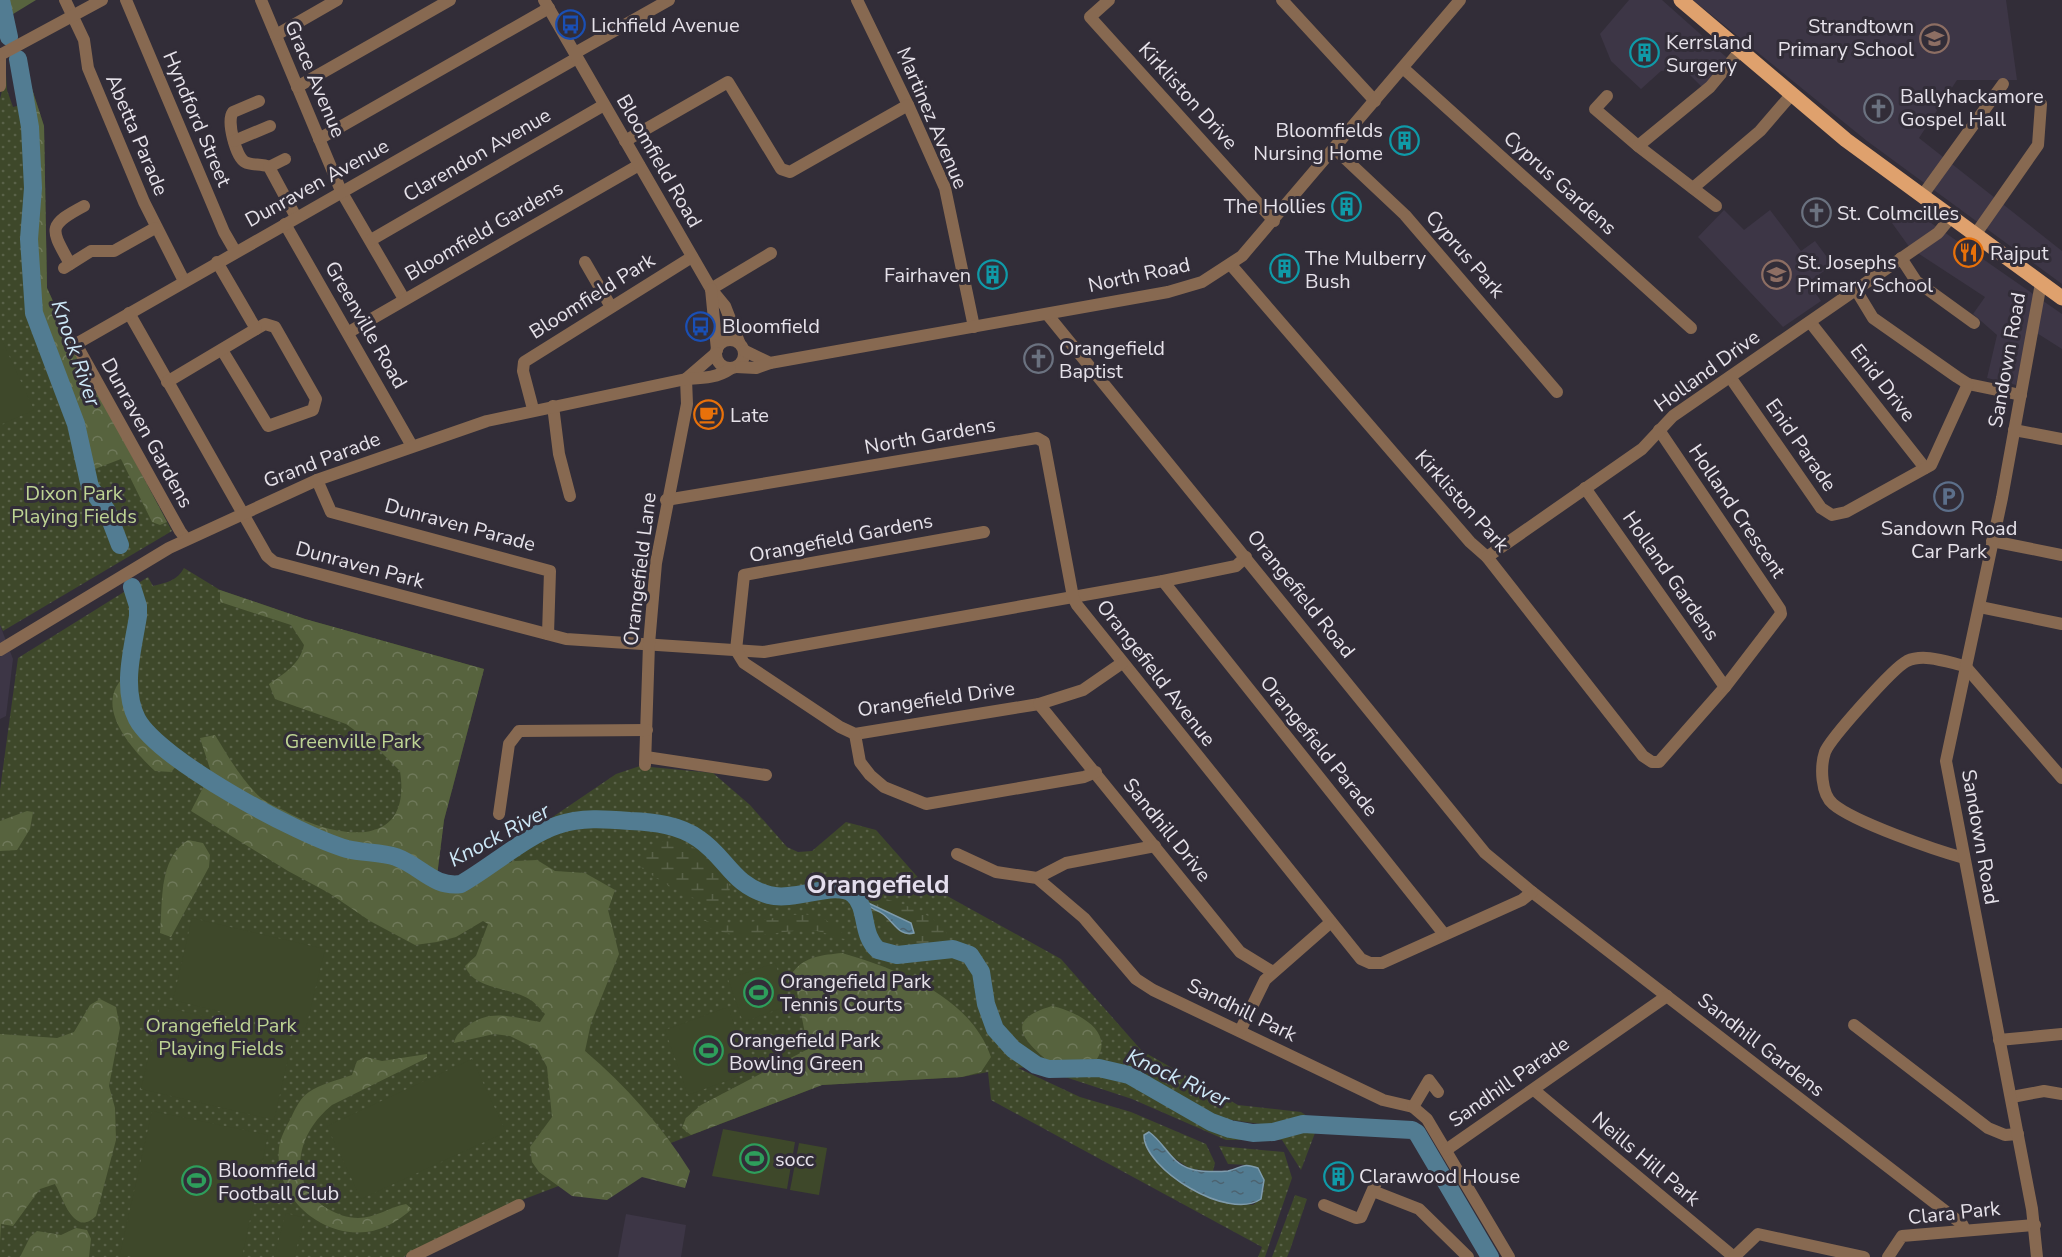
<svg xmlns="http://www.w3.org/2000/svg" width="2062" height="1257" font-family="'Nunito Sans',sans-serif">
	<defs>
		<pattern id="grass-dots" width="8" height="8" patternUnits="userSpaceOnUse" patternTransform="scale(1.5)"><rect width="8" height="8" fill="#3e482a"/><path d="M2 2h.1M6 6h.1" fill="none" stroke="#5a6249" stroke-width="1.8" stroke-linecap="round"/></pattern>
		<pattern id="forest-crowns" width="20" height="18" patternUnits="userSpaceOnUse" patternTransform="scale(1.5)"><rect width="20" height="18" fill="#57633e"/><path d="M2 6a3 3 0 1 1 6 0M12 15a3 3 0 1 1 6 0" fill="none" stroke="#6f795a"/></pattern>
		<pattern id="wetland-marsh" width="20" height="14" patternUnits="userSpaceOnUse" patternTransform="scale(1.5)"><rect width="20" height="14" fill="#3e482a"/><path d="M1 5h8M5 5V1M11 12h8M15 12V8" fill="none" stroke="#5a6249"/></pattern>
		<pattern id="water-ripples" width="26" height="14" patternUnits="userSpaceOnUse" patternTransform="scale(1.5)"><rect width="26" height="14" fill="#527c92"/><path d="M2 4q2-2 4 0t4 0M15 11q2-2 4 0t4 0" fill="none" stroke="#4c6370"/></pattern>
	</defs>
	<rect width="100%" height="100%" fill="#322d38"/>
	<g fill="#3d3646">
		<path d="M1629 0H1662L1734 64 1708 93 1684 69 1661 71 1641 89 1611 61 1600 34Z"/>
		<path d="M1693 0H2006L2017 80H1957L1919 138 2062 251V284L1867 141Z"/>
		<path d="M1911 209 2062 314V349L2029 328 2016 385 1987 378 1997 335 1973 314 1985 297 1910 248 1892 223Z"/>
		<path d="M1724 210 1744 230 1770 210 1801 251 1815 241 1833 265 1808 282 1821 301 1783 327 1698 237Z"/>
		<path d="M0 625 13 659 6 716 0 719Z"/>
		<path d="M626 1214 686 1225 681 1257H618Z"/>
	</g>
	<g fill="url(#grass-dots)">
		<path d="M22 58 44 126 47 288 72 343 172 531 3 631 0 625V99L6 74 7 90 13 107 24 104 10 64Z"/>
		<path d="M184 568 220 590 305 619 484 669 444 820 437 876 448 882 464 877 616 774 640 766 713 773 750 805 787 847 798 852 812 851 846 822 876 830 922 882 1061 959 1142 1051 1238 1105 1301 1112 1314 1121 1275 1126 1224 1119 1117 1066 1082 1061 1018 1068 1080 1097 1131 1112 1206 1144 1215 1163 1213 1171 1190 1169 1167 1153 1158 1162C1196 1195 1203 1196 1253 1205 1267 1194 1266 1183 1258 1168L1248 1165 1228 1164 1219 1146 1284 1152 1292 1178 1265 1257H1258L1262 1247 991 1100 988 1072 962 1077 822 1085 522 1200 404 1257H0V790L18 658 148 577 153 586C166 583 178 580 184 568Z"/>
		<path d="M1083 1071C1110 1076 1135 1081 1158 1093 1184 1107 1207 1127 1236 1134 1263 1140 1291 1132 1318 1125L1301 1170 1282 1140H1226L1132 1099 1056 1074Z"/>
		<path d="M1295 1195 1307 1199 1290 1250 1287 1257H1272Z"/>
	</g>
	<g fill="url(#forest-crowns)">
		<path d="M0 0H36L0 22Z"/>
		<path d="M22 58 44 126 47 288 72 343 167 522 160 525 152 522 121 459 87 472C79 437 69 405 56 371 49 352 38 331 34 311 17 226 51 148 10 64Z"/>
		<path d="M220 590 305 619 484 669 444 820 437 876 448 882 515 861 537 860 555 871 585 873 615 890 608 910 619 954 591 1023 585 1051C626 1086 661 1125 690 1171L685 1188 642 1177 607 1200 572 1196 539 1172 532 1162 530 1147 552 1117 547 1067 538 1050 510 1036 494 1034 454 1043C456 1035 459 1033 465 1028 489 1008 511 1017 540 1022L545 1014C541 1010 536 1004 531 1000 511 987 474 990 465 966L476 956 488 924 483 921 456 937 437 942 415 945 370 921 329 893 288 871 191 811 211 772 200 738 215 735C228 756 242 781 261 798 267 803 277 807 285 811 331 837 413 854 400 771L371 742 346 724 275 699 269 684C284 674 300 664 304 645L291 625 220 602Z"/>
		<path d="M130 672C128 718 144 736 181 761L171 772 155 771C129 747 89 701 130 672Z"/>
		<path d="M27 811 33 812 30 829 17 850 0 851V821Z"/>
		<path d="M188 840 203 843 210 855 209 867 171 937 160 933C163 902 158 859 188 840Z"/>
		<path d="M842 953C899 970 970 996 991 1057L981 1072 962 1077 822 1085 691 1135 682 1128 686 1118 701 1105 808 1049 793 972C805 956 823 955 842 953Z"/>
		<path d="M100 999 116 1007 120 1028 109 1086 115 1108 116 1140 96 1216C74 1238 63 1198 55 1184L40 1189 13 1226 1 1224 0 1242V1034L57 1038 74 1032 90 1005Z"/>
		<path d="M1052 1006C1075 1011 1115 1030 1097 1059L1051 1064C1024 1040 1002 1021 1052 1006Z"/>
		<path d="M427 1054V1058L332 1105C297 1133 285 1182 328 1209 337 1214 347 1218 358 1218 376 1218 389 1207 406 1204L412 1209C405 1215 397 1221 389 1225 338 1251 273 1205 279 1148 280 1138 286 1127 291 1118 295 1109 300 1098 309 1092 320 1084 338 1080 352 1075L357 1061 366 1057 382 1061Z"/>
		<path d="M76 1228 87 1230 91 1239 89 1257H20L30 1237 37 1231 61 1235Z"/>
	</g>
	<g fill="url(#wetland-marsh)">
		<path d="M672 839C697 847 721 861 730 887L729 894 718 906C706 907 649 876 641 867 642 848 654 843 672 839Z"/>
		<path d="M861 894C885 897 934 911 947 933L945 938C907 958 876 927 861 894Z"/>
		<path d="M805 914 826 920 850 939C837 940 823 930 809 930 764 932 729 947 689 915 731 935 762 916 805 914Z"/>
	</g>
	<g fill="#3e482a">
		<path d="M0 336 34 410 0 425Z"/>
		<path d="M192 918 325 949 305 1032 173 1000Z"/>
		<path d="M775 963 790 1005 743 1022 728 979Z"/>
		<path d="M160 1006 293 1037 274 1120 141 1089Z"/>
		<path d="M728 1007 751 1072 688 1095 665 1030Z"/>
		<path d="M472 1059 506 1132 361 1199 327 1126Z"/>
		<path d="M152 1111 268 1135 242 1257H132L120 1254Z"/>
		<path d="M723 1129 795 1142 787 1189 712 1176Z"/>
		<path d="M799 1143 827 1148 819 1195 790 1190Z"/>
		<path d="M286 1213 305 1218 294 1257H274Z"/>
	</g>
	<g fill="url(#water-ripples)" stroke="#7e9bac" stroke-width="1.5">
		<path d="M864 901 911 923 914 933C899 937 894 922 883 914 877 909 868 909 864 901Z"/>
		<path d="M1149 1132C1165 1143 1170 1163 1191 1169 1200 1172 1218 1172 1228 1171 1242 1168 1242 1162 1258 1168L1264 1180 1261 1199C1228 1222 1143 1168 1144 1135Z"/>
	</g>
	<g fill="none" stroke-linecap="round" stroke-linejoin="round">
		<g stroke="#527c92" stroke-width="18">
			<path d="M1 0 9 37"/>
			<path d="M18 59 30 127 33 188 29 239 34 313 76 424 90 487 107 511 120 545"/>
			<path d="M132 587 138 606V616C133 649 121 687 137 719 159 760 300 836 347 849 363 853 381 852 396 857 421 866 434 888 461 884 491 867 527 835 558 825 581 817 606 819 630 821 654 822 680 825 699 839 727 858 732 885 769 895 795 902 836 880 853 894 869 908 860 934 878 950L897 955 953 949 970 955 981 972 986 1004 995 1029 1013 1049 1036 1065 1049 1069 1099 1068 1129 1075 1211 1122 1230 1129 1253 1133 1273 1132 1303 1124 1412 1130 1417 1133 1490 1257"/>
		</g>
		<g stroke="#876951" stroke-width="12">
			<path d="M65 0 84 40 88 68 144 202 184 281"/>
			<path d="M126 0 224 232 235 251"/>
			<path d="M261 0 341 191 404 299"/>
			<path d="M857 0 908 105 945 188 974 327"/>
			<path d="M1109 0 1090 17 1274 221"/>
			<path d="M1282 0 1375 101"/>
			<path d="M276 35 337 0"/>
			<path d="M575 53 669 0"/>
			<path d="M0 54V86"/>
			<path d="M0 55 102 0"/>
			<path d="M1403 68 1691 328"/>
			<path d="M297 87 450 0"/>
			<path d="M1607 96 1595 109 1638 146 1716 206"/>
			<path d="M259 101 233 112C226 121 236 157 245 162 252 166 262 163 269 167L296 217"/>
			<path d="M319 139 549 8"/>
			<path d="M234 141 270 126"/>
			<path d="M625 141 728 82 781 169 790 172 908 105"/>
			<path d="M1638 146 1710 87 1740 51"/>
			<path d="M1335 149 1405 215 1557 392"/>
			<path d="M269 167 285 159"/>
			<path d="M1693 188 1760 131 1791 95"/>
			<path d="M1922 196 2003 84"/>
			<path d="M285 224 412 446"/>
			<path d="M1975 235 2038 145 2041 104"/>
			<path d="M371 240 604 105"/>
			<path d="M1901 258 1916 281 1974 323"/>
			<path d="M585 262 611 307"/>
			<path d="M70 264C51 229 46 226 84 206"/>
			<path d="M1231 265 1470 542 1487 557 1643 756 1652 762H1659L1725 687 1781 614 1780 609 1659 430"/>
			<path d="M64 268 91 251H114L155 228"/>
			<path d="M711 289 771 253"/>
			<path d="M1856 290 1873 318 1957 377 1968 384 2021 395"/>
			<path d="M129 313 267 556 274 562 566 639 764 652 1163 581 1236 566 1246 557"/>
			<path d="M1047 314 1485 853 1532 892 1962 1224 1965 1230"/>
			<path d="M1810 322 1925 468"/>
			<path d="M349 332 639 165"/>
			<path d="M222 350 268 426 313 410 316 399 275 327 265 324 256 329"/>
			<path d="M1730 377 1821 508 1832 515 1846 512 1931 465 1968 384"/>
			<path d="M167 382 256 329 217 262"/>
			<path d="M553 406 559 454 570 496"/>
			<path d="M533 409 523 371 524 362 692 257"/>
			<path d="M2014 430 2062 439"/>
			<path d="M317 480 331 512 550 571 548 634"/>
			<path d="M1585 488 1725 687"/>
			<path d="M666 500 1037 438 1044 442 1073 597 1077 605 1361 959 1370 963H1382L1522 900 1532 892"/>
			<path d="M984 532 744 575 736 650 744 663 840 727 855 734 1039 704 1083 690 1122 663"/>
			<path d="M186 539 180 531 76 344 577 58"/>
			<path d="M1992 541 2062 555"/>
			<path d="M1487 557 1642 449 1673 416 1938 233 1951 217"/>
			<path d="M1163 581 1444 934"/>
			<path d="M1980 607 2062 624"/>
			<path d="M1039 704 1240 952 1273 972"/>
			<path d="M855 734 860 762 870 775 884 787 926 804 1084 777 1096 772"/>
			<path d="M646 757 766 775"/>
			<path d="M645 765 649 644 656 563 687 404 686 379"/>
			<path d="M499 814 509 744 519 731 647 730"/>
			<path d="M957 854 996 872 1037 878 1084 918 1136 979 1153 990 1383 1100 1413 1107 1427 1119 1509 1257"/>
			<path d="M1964 858C1935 850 1854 822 1833 804 1821 794 1820 767 1825 752 1830 739 1893 668 1907 661 1924 653 1947 662 1965 666"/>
			<path d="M1037 878 1066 863 1155 846"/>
			<path d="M1854 1025 1988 1128 2005 1135 2018 1134"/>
			<path d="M1240 1031 1265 980 1331 922"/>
			<path d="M1999 1040 2062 1034"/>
			<path d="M1534 1090 1734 1257"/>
			<path d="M2012 1097 2044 1091 2062 1094"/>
			<path d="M1413 1107 1429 1080 1438 1092"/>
			<path d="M1446 1150 1667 996"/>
			<path d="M1373 1191 1419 1209 1468 1257"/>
			<path d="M1324 1205 1356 1218 1361 1217 1378 1178"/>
			<path d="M412 1257 519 1205"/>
			<path d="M1734 1257 1758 1234 1864 1257"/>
			<path d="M1888 1257 1902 1236 2035 1225"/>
		</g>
		<g stroke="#876951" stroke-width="12">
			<path d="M544 0 711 289 725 306 739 342"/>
			<path d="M711 289 717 350"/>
			<circle cx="730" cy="354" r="14"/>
			<path d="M745 351 770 363 1168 292 1202 282 1242 256 1460 0"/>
			<path d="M736 367 756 368 770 363"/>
			<path d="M687 378 716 353"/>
			<path d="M0 650 169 548 317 480 487 421 686 379C702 378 717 378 730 369"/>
			<path d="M1965 666 2062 778"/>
			<path d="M2037 1257 2032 1209 1946 761 2002 498 2041 283"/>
		</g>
		<path stroke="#dfa16d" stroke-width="15" d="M1681 0 1846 140 2062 298"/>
	</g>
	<defs>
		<symbol id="bus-ring" viewBox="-11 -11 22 22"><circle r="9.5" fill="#322d38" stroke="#1a4fb4" stroke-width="1.5"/><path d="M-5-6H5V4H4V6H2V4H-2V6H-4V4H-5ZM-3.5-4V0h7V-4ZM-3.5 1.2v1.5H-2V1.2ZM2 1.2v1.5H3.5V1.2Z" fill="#1a4fb4"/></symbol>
		<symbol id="school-ring" viewBox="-11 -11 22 22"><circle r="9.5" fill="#322d38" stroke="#8d6e63" stroke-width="1.5"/><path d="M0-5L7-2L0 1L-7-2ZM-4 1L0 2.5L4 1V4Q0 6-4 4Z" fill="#8d6e63"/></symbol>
		<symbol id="building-ring" viewBox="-11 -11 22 22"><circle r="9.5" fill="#322d38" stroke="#0f9aa8" stroke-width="1.5"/><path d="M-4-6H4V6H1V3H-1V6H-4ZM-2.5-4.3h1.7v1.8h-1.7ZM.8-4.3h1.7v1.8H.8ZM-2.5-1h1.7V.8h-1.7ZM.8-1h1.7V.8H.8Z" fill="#0f9aa8"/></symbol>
		<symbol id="church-ring" viewBox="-11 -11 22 22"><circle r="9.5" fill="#322d38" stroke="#6b7280" stroke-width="1.5"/><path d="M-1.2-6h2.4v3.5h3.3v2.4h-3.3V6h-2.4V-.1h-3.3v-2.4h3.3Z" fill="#6b7280"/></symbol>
		<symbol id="restaurant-ring" viewBox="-11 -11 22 22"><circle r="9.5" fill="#322d38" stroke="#e8710a" stroke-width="1.5"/><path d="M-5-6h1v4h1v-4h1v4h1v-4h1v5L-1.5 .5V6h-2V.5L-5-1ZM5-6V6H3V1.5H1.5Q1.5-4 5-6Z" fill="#e8710a"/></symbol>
		<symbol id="cafe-ring" viewBox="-11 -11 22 22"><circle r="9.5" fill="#322d38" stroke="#e8710a" stroke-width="1.5"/><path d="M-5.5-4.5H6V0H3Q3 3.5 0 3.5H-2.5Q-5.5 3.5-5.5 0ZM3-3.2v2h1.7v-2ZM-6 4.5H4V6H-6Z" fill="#e8710a"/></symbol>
		<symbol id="parking-ring" viewBox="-11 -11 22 22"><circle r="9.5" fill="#322d38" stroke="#5c6f8a" stroke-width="1.5"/><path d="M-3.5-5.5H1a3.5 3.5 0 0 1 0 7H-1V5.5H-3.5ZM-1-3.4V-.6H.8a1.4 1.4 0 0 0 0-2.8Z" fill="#5c6f8a"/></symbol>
		<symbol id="stadium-ring" viewBox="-11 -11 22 22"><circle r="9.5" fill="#322d38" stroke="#2e9e5b" stroke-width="1.5"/><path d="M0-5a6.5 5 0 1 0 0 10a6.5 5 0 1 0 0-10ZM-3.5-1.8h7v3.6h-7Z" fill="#2e9e5b"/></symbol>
	</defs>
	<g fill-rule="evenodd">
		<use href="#bus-ring" x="554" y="8" width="33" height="33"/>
		<use href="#school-ring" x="1918" y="22" width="33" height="33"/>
		<use href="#building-ring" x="1628" y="36" width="33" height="33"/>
		<use href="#church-ring" x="1862" y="92" width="33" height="33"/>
		<use href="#building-ring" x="1388" y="124" width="33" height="33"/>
		<use href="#building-ring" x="1330" y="190" width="33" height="33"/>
		<use href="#church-ring" x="1800" y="196" width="33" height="33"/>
		<use href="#restaurant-ring" x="1952" y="236" width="33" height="33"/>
		<use href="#building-ring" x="1268" y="252" width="33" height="33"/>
		<use href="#school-ring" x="1760" y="258" width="33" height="33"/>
		<use href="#building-ring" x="976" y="258" width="33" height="33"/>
		<use href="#bus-ring" x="684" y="310" width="33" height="33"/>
		<use href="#church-ring" x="1022" y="342" width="33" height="33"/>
		<use href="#cafe-ring" x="692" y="398" width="33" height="33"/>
		<use href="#parking-ring" x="1932" y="480" width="33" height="33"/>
		<use href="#stadium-ring" x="742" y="976" width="33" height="33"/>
		<use href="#stadium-ring" x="692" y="1034" width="33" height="33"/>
		<use href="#stadium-ring" x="738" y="1142" width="33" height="33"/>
		<use href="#building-ring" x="1322" y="1160" width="33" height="33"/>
		<use href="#stadium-ring" x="180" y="1164" width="33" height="33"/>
	</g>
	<g text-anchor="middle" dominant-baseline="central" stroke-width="6" stroke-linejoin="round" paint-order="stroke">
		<g font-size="20" fill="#e6e2ea" stroke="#322d38" text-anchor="start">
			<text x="591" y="25">Lichfield Avenue</text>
			<text x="1914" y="26" text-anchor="end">Strandtown<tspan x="1914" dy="23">Primary School</tspan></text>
			<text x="1666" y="42">Kerrsland<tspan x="1666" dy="23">Surgery</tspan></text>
			<text x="1900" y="96">Ballyhackamore<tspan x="1900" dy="23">Gospel Hall</tspan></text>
			<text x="1383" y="130" text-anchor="end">Bloomfields<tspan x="1383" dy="23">Nursing Home</tspan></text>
			<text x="1326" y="206" text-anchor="end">The Hollies</text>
			<text x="1837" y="213">St. Colmcilles</text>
			<text x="1990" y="253">Rajput</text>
			<text x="1305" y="258">The Mulberry<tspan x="1305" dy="23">Bush</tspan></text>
			<text x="1797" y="262">St. Josephs<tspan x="1797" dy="23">Primary School</tspan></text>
			<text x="971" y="275" text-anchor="end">Fairhaven</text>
			<text x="722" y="326">Bloomfield</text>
			<text x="1059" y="348">Orangefield<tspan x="1059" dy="23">Baptist</tspan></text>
			<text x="730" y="415">Late</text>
			<text x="1949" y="528" text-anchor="middle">Sandown Road<tspan x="1949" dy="23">Car Park</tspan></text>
			<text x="780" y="981">Orangefield Park<tspan x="780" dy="23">Tennis Courts</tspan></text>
			<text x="729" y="1040">Orangefield Park<tspan x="729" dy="23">Bowling Green</tspan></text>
			<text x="775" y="1159">socc</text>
			<text x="218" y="1170">Bloomfield<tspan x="218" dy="23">Football Club</tspan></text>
			<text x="1359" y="1176">Clarawood House</text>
		</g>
		<g font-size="20" fill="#e6e2ea" stroke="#322d38">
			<text transform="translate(315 79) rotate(67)">Grace Avenue</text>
			<text transform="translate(1188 96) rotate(48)">Kirkliston Drive</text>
			<text transform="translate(932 118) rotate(67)">Martinez Avenue</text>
			<text transform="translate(197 119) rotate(67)">Hyndford Street</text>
			<text transform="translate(137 135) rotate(67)">Abetta Parade</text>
			<text transform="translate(477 155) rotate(-30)">Clarendon Avenue</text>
			<text transform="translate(659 161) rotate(60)">Bloomfield Road</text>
			<text transform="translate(317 183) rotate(-29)">Dunraven Avenue</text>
			<text transform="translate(1560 183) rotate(42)">Cyprus Gardens</text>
			<text transform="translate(484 231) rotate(-30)">Bloomfield Gardens</text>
			<text transform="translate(1465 254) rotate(49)">Cyprus Park</text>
			<text transform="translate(1139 275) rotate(-12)">North Road</text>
			<text transform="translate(592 296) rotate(-32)">Bloomfield Park</text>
			<text transform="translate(366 325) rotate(60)">Greenville Road</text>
			<text transform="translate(2007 360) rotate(-80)">Sandown Road</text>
			<text transform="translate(1707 371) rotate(-36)">Holland Drive</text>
			<text transform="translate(1883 383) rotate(52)">Enid Drive</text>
			<text transform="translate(147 433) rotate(61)">Dunraven Gardens</text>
			<text transform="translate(930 436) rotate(-10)">North Gardens</text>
			<text transform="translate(1801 445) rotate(55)">Enid Parade</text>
			<text transform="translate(322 460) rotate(-21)">Grand Parade</text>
			<text transform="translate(1462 501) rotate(48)">Kirkliston Park</text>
			<text transform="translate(1737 511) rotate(56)">Holland Crescent</text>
			<text transform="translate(460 525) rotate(15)">Dunraven Parade</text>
			<text transform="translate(841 538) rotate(-11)">Orangefield Gardens</text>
			<text transform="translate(360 565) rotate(15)">Dunraven Park</text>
			<text transform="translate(640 569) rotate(-83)">Orangefield Lane</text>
			<text transform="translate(1671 576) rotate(55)">Holland Gardens</text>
			<text transform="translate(1301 594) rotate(51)">Orangefield Road</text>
			<text transform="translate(1156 673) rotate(52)">Orangefield Avenue</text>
			<text transform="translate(936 699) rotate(-8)">Orangefield Drive</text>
			<text transform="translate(1319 746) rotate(51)">Orangefield Parade</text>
			<text transform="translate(1167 830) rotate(51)">Sandhill Drive</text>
			<text transform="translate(1980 837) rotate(80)">Sandown Road</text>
			<text transform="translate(1242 1010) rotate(26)">Sandhill Park</text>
			<text transform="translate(1761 1045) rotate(38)">Sandhill Gardens</text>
			<text transform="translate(1509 1082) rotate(-35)">Sandhill Parade</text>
			<text transform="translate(1646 1159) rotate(40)">Neills Hill Park</text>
			<text transform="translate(1954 1213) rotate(-6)">Clara Park</text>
		</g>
		<g font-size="20" fill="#bed494" stroke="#322d38">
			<text x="74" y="493">Dixon Park<tspan x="74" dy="23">Playing Fields</tspan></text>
			<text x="353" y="741">Greenville Park</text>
			<text x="221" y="1025">Orangefield Park<tspan x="221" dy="23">Playing Fields</tspan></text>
		</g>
		<g font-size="21" font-style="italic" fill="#cde8f7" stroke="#322d38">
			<text transform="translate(76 353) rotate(71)">Knock River</text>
			<text transform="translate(499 835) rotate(-28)">Knock River</text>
			<text transform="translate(1178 1078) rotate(25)">Knock River</text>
		</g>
		<g font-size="26" font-weight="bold" fill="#e4deed" stroke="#322d38">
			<text x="878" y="884">Orangefield</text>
		</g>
	</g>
</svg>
